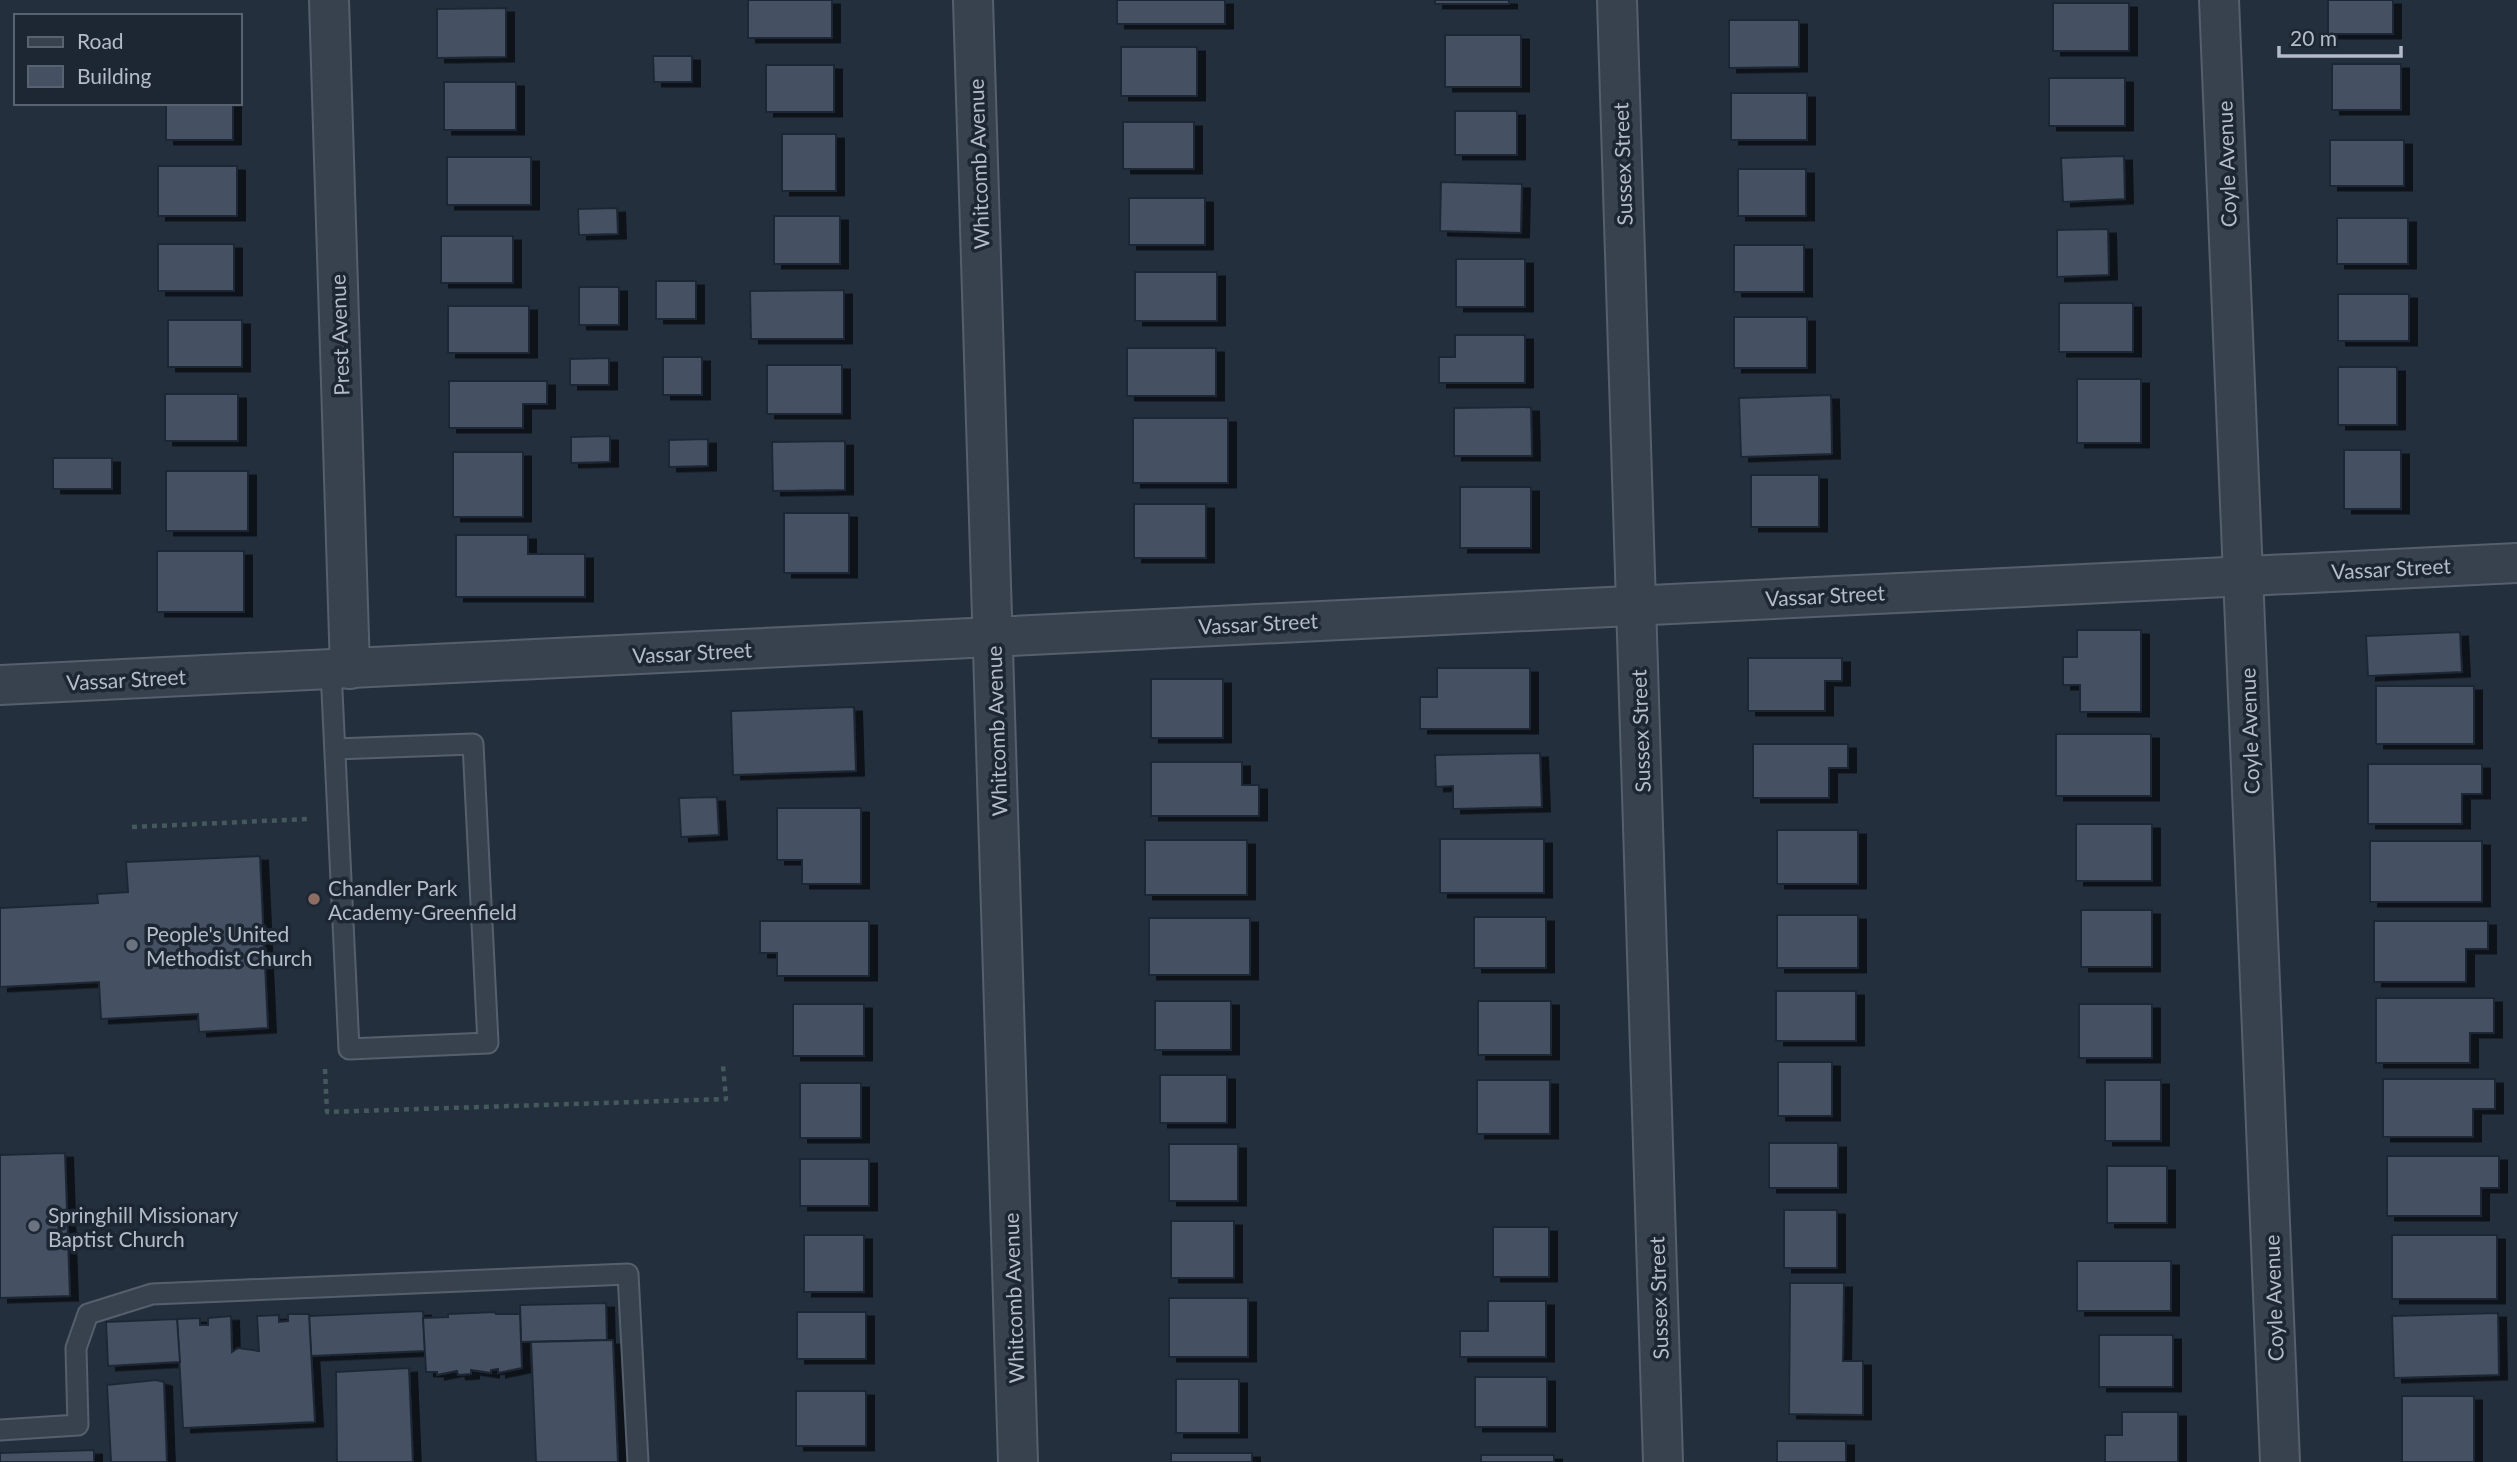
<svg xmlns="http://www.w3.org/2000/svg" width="2517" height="1462" font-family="Lato,sans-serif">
	<defs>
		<filter id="shadow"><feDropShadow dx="8" dy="4.5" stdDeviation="0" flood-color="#0009"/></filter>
	</defs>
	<rect width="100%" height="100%" fill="#242f3e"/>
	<g fill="#455162" stroke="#1f2835" stroke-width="2" filter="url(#shadow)">
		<rect x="748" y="0" width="84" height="38"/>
		<rect x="1117" y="0" width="108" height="24"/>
		<rect x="1435" y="0" width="74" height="4"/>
		<rect x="2328" y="0" width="65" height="34"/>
		<rect x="2053" y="3" width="76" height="48"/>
		<path d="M506 8V57L437 58V9Z"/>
		<path d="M1729 20H1799V67L1729 68Z"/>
		<rect x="1445" y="35" width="76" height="52"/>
		<rect x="1121" y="47" width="76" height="49"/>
		<path d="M653 56H692V82H654Z"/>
		<rect x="2332" y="64" width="69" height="46"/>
		<rect x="766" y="65" width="68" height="47"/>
		<rect x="2049" y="78" width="76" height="48"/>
		<rect x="444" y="82" width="72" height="48"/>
		<rect x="1731" y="93" width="76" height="47"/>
		<rect x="166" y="103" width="67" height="37"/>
		<rect x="1455" y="111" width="62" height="44"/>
		<rect x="1123" y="122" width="71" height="47"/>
		<rect x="782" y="134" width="54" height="57"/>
		<rect x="2330" y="140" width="74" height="46"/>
		<path d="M2124 156 2125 199 2063 202 2061 158Z"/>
		<rect x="447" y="157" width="84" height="48"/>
		<rect x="158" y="166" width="79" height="50"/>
		<rect x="1738" y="169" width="68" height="47"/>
		<path d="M1441 182 1522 184 1521 233 1440 231Z"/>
		<rect x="1129" y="198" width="76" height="47"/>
		<path d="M617 208 618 234 579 235 578 209Z"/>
		<rect x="774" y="216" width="66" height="48"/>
		<rect x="2337" y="218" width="71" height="46"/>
		<path d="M2108 229 2109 275 2057 277V230Z"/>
		<rect x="441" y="236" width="72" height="47"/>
		<rect x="158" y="244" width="76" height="47"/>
		<rect x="1734" y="245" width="70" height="47"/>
		<rect x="1456" y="259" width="69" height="48"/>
		<rect x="1135" y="272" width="82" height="49"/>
		<rect x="656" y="281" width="40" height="38"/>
		<rect x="579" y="287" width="40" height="38"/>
		<path d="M844 290V339H751L750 291Z"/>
		<rect x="2338" y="294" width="71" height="47"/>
		<rect x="2059" y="303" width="74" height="49"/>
		<rect x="448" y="306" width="81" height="47"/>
		<rect x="1734" y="317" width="73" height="51"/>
		<rect x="168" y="320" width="74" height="47"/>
		<path d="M1455 335H1525V383H1439V357H1455Z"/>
		<rect x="1127" y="348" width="89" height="48"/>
		<rect x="663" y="357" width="39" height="38"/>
		<path d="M609 358V385H570V359Z"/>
		<rect x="767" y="365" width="75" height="49"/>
		<rect x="2338" y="367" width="59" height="58"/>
		<rect x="2077" y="379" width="64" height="64"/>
		<path d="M449 381H547V404H523V428H449Z"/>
		<rect x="165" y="394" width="73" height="47"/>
		<path d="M1831 395 1832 454 1741 457 1739 398Z"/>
		<path d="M1531 407 1532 456H1454V408Z"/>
		<rect x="1133" y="418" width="95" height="65"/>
		<path d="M610 436V462L571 463V437Z"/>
		<path d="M708 439V466L669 467V440Z"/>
		<path d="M845 441V490L773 491 772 442Z"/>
		<rect x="2344" y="450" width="57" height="59"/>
		<rect x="453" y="452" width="70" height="65"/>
		<rect x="53" y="458" width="59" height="31"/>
		<rect x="166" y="471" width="82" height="60"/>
		<rect x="1751" y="475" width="68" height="52"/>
		<rect x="1460" y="487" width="71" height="61"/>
		<rect x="1134" y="504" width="72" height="54"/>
		<rect x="784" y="513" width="65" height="60"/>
		<path d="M456 535H528V554H585V597H456Z"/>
		<rect x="157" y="551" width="87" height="61"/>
		<path d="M2077 630H2141V712H2080V685H2063V657H2077Z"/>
		<path d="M2460 632 2462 672 2368 676 2366 636Z"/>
		<path d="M1748 658H1842V681H1825V711H1748Z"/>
		<path d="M1437 668H1530V729H1420V697H1437Z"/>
		<rect x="1151" y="679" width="72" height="59"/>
		<rect x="2376" y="686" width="98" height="58"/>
		<path d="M854 707 856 771 733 775 731 711Z"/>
		<rect x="2056" y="734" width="95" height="62"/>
		<path d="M1753 744H1848V768H1829V798H1753Z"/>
		<path d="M1540 753 1542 807 1453 809V786L1436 787 1435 755Z"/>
		<path d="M1151 762H1242V785H1259V816H1151Z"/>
		<path d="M2368 764H2482V794H2462V824H2368Z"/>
		<path d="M717 797 719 835 681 837 679 798Z"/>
		<path d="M777 808H861V884H802V860H777Z"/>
		<rect x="2076" y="824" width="76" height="57"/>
		<rect x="1777" y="830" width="81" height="54"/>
		<rect x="1440" y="839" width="104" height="54"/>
		<rect x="1145" y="840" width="102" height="55"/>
		<rect x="2370" y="841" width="112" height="61"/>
		<path d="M260 856 268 1028 199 1032 198 1014 101 1019 99 982 0 987V908L98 903 97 894 128 892 126 862Z"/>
		<rect x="2081" y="910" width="71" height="57"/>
		<rect x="1777" y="915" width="81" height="53"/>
		<rect x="1474" y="917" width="72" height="51"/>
		<rect x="1149" y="918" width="101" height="57"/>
		<path d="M760 921H869V976H777V953H760Z"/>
		<path d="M2374 921H2488V949H2466V982H2374Z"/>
		<rect x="1776" y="991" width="80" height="50"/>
		<path d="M2376 998H2494V1033H2470V1063H2376Z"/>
		<rect x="1155" y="1001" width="76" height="49"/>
		<rect x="1478" y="1001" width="73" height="54"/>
		<rect x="793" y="1004" width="71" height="52"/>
		<rect x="2079" y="1004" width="73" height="54"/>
		<rect x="1778" y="1062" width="54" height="54"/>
		<rect x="1160" y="1075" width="67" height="48"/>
		<path d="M2383 1079H2495V1109H2473V1137H2383Z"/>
		<rect x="1477" y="1080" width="73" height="54"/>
		<rect x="2105" y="1080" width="56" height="61"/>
		<rect x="800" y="1083" width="61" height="55"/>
		<rect x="1769" y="1143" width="69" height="45"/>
		<rect x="1169" y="1144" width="69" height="57"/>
		<path d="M65 1153 70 1296 0 1298V1155Z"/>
		<path d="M2387 1156H2499V1188H2481V1216H2387Z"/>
		<rect x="800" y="1159" width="69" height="47"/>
		<rect x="2107" y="1166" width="60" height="57"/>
		<rect x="1784" y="1210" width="53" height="58"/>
		<rect x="1171" y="1221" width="63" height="57"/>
		<rect x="1493" y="1227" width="56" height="50"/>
		<rect x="804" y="1235" width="60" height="57"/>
		<rect x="2392" y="1235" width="105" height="64"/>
		<rect x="2077" y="1261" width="94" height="50"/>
		<path d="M1790 1283H1844L1843 1361H1863V1415L1789 1414Z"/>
		<rect x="1169" y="1298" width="79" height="59"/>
		<path d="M1488 1301H1546V1357H1460V1331H1488Z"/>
		<path d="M606 1303 607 1340 521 1342 520 1305Z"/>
		<path d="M423 1311 425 1351 311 1356 309 1316Z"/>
		<path d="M495 1312 496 1314H520L522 1368 498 1373V1369L491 1370V1373L471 1370V1374L458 1375 457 1371 437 1375V1372H426L423 1318 448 1317V1314Z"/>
		<rect x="797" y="1312" width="69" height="47"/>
		<path d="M2498 1313 2499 1375 2394 1378 2392 1316Z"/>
		<path d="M288 1314H309L315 1422 183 1428 177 1319 200 1318V1325H208V1318L231 1316 232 1352 238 1348 259 1351 257 1316 279 1315V1322L288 1321Z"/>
		<path d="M177 1319 180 1362 108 1366 106 1322Z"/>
		<rect x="2099" y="1335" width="74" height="52"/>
		<path d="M613 1340 618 1462H536L531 1342Z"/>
		<path d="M409 1368 413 1462H337L336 1372Z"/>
		<rect x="1475" y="1377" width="72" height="50"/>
		<rect x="1176" y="1379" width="63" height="54"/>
		<path d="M156 1380 164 1382 167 1462H111L107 1385Z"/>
		<rect x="796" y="1391" width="70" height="55"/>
		<rect x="2402" y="1396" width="72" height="66"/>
		<path d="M2122 1412H2178V1462H2105V1435H2122Z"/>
		<rect x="1777" y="1441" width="69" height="21"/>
		<path d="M94 1450V1462H0V1453Z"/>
		<rect x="1171" y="1453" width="81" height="9"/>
		<rect x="1481" y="1455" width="73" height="7"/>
	</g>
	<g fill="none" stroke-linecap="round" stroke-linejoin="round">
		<defs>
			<g id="lane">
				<path d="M331 670 349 1049 488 1043 473 744 335 749"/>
				<path d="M0 1430 78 1425 76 1348 88 1314 152 1294 628 1274 638 1462"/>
			</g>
			<g id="street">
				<path d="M329 0 350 669"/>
				<path d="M973 0 1018 1462"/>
				<path d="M1617 0 1663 1462"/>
				<path d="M2219 0 2280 1462"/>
				<path d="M0 685 2517 563"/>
			</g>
		</defs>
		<use href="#lane" stroke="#565f6c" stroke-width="23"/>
		<use href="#street" stroke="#565f6c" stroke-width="42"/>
		<g stroke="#44595c" stroke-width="4.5" stroke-dasharray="5 5" stroke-linecap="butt">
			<path d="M132 827 308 819"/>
			<path d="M325 1069 327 1112 726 1099 723 1066"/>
		</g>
		<use href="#lane" stroke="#38414e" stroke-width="19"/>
		<use href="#street" stroke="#38414e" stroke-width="38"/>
	</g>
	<circle fill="#8d6e63" stroke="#1d2633" stroke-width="2.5" cx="314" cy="899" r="7"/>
	<g fill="#6b7280" stroke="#1d2633" stroke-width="2.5">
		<circle cx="132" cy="945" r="7"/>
		<circle cx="34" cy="1226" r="7"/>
	</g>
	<g text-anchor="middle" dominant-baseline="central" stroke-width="7" stroke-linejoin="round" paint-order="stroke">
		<g font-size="21" fill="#b4bcc9" stroke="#1d2633">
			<text transform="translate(978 164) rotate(-92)">Whitcomb Avenue</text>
			<text transform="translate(1622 164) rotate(-92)">Sussex Street</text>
			<text transform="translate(2226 164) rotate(-92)">Coyle Avenue</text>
			<text transform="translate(339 335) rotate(-92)">Prest Avenue</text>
			<text transform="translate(2391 568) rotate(-3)">Vassar Street</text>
			<text transform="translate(1825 595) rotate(-3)">Vassar Street</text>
			<text transform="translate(1258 623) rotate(-3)">Vassar Street</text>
			<text transform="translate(692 652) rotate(-3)">Vassar Street</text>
			<text transform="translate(126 679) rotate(-3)">Vassar Street</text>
			<text transform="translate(996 731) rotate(-92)">Whitcomb Avenue</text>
			<text transform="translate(1640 731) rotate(-92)">Sussex Street</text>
			<text transform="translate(2249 731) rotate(-92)">Coyle Avenue</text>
			<text transform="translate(1013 1298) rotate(-92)">Whitcomb Avenue</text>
			<text transform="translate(1658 1298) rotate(-92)">Sussex Street</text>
			<text transform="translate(2273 1298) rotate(-92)">Coyle Avenue</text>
		</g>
		<g font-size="21" fill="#b4bcc9" stroke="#1d2633" text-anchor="start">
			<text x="328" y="887">Chandler Park<tspan x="328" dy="24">Academy-Greenfield</tspan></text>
			<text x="146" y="933">People's United<tspan x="146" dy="24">Methodist Church</tspan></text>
			<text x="48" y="1214">Springhill Missionary<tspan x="48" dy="24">Baptist Church</tspan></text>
		</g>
	</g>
	<rect x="14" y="14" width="228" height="91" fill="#1d2633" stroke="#59626f" stroke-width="2"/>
	<rect x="28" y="37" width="35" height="10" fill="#38414e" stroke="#59626f" stroke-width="2"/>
	<text x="77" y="49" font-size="21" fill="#b4bcc9">Road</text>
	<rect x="28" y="66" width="35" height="21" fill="#455162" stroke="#59626f" stroke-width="2"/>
	<text x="77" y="84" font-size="21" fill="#b4bcc9">Building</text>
	<path d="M2279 46v10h122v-10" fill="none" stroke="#b4bcc9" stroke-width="3.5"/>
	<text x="2290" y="46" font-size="21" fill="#b4bcc9" stroke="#1d2633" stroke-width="5" paint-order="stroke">20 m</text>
</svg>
